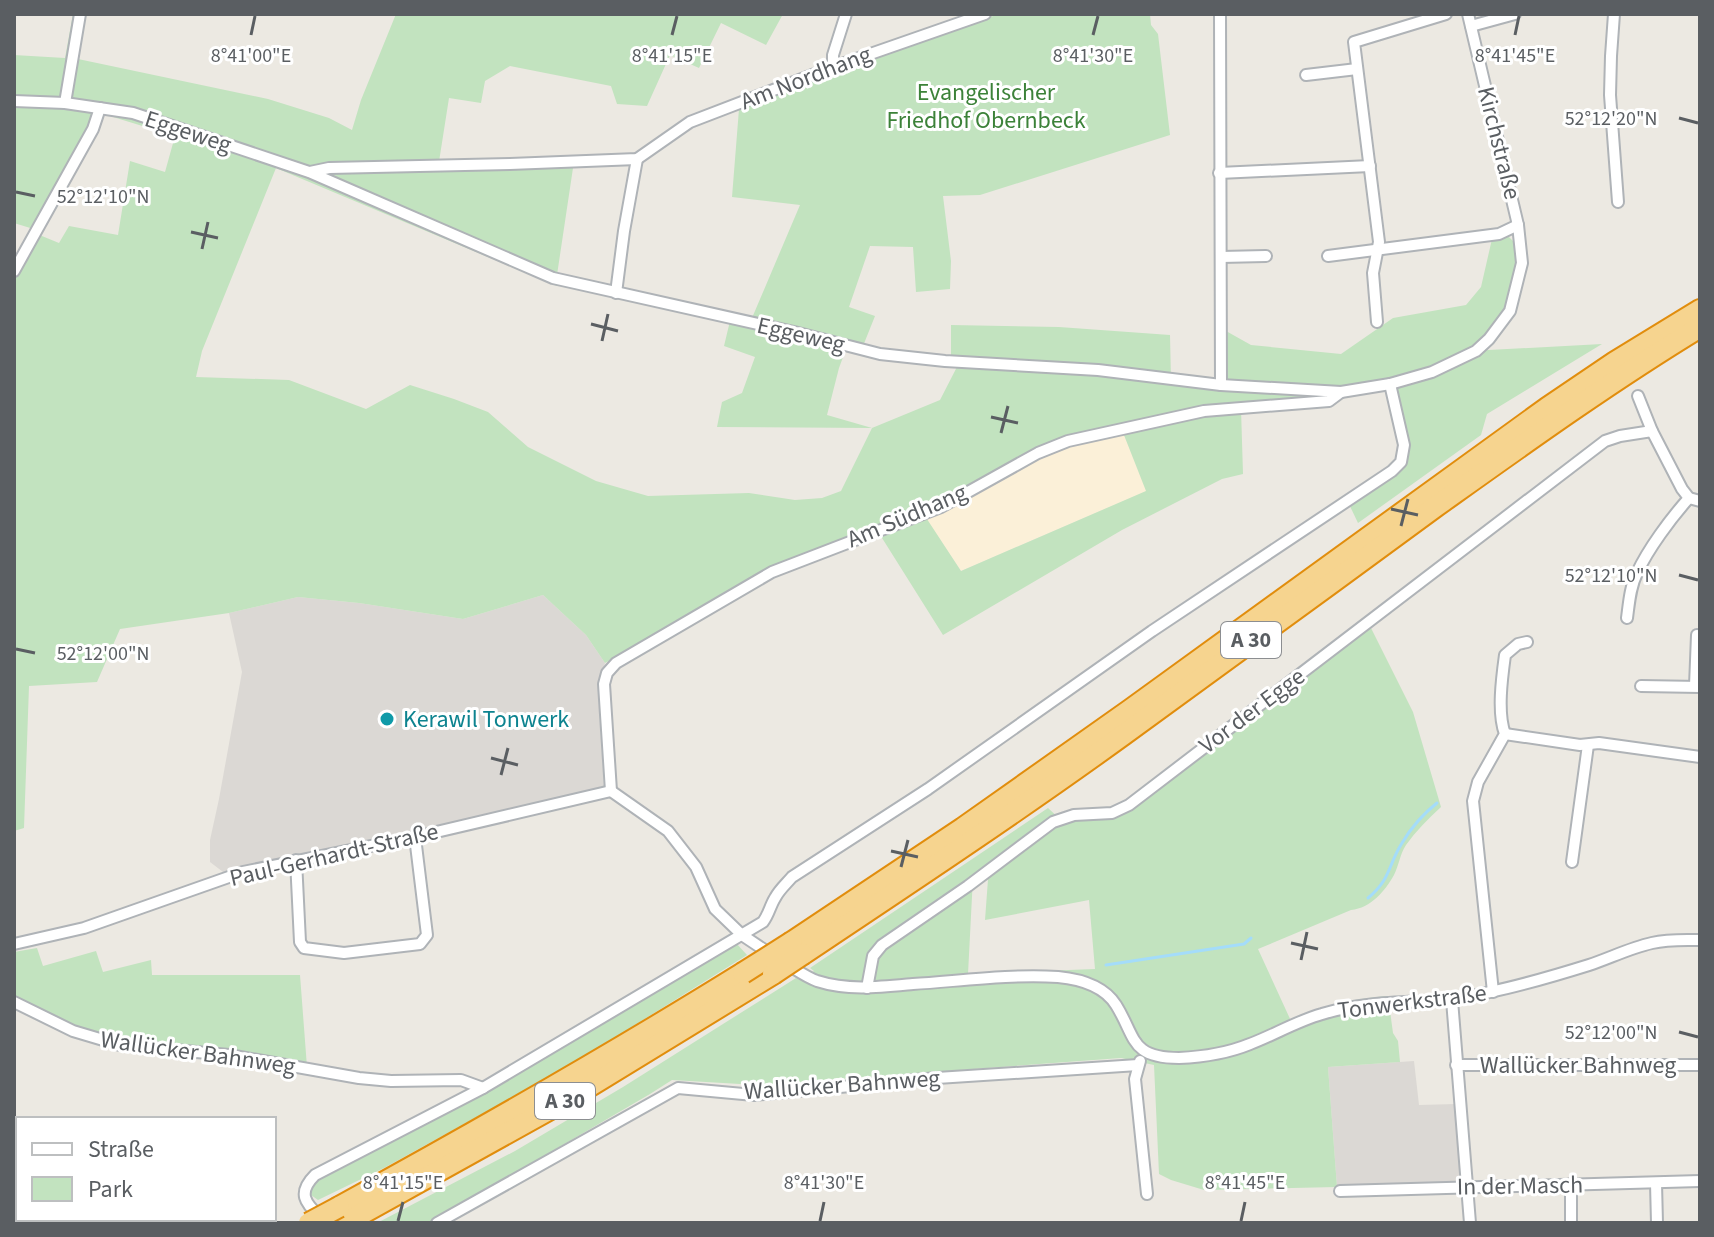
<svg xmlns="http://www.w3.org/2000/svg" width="1714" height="1237" font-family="'Source Sans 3',sans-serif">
	<rect width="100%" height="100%" fill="#ece9e2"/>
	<path fill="#fbf0d8" d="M1122 430 1147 491 961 571 923 514 1038 454Z"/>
	<g fill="#dbd8d4">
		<path d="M543 595 586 635 605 663 598 693 604 786 418 835 227 875 210 862V840L219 799 242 672 229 613 298 597 359 603 463 619Z"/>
		<path d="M1414 1061 1419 1105 1456 1104 1462 1181 1337 1187 1328 1067Z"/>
	</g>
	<g fill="#c2e3bf" fill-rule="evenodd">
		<path d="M73 14H85L78 59 268 99 329 118 352 130 361 100 396 14H783L766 45 721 23 699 68 670 55 647 106 617 104 611 86 510 66 485 81 481 103 449 98 438 168H573L557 275V286L276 168 202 351 196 377 289 380 366 409 410 385 454 399 488 412 528 447 596 481 648 496 749 493 795 500 822 498 841 491 872 428 717 427 722 402 742 393 755 357 724 346 730 321 749 325 800 205 732 197 739 109 956 27 1000 14H1150L1151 25 1158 34 1170 135 980 195 943 196 951 261 950 289 916 292 913 247 870 246 849 307 875 316 861 351 846 349 839 368 827 415 872 428 940 400 959 363 951 362V325L1059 327 1170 335 1171 381 1226 387V331L1251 345 1341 354 1393 318 1466 305 1481 287 1492 239 1507 235 1517 245C1518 263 1515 291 1508 308 1501 325 1484 340 1470 351L1602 344 1487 414 1481 435 1358 523 1348 502C1359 494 1399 471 1404 462 1415 446 1394 402 1388 384L1330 398 1203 410 1067 440 923 513 961 571 1146 491 1122 430 1241 409 1243 474 1222 479 1122 530 943 635 877 530 710 605 605 663 586 635 543 595 463 619 359 603 298 597 229 613 120 629 97 682 29 686 24 828 14 831V277L37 234 59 243 69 226 118 235 130 161 165 172 175 136 100 113 40 231 14 223V55L65 58Z"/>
		<path d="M1370 626 1413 712 1441 807C1428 819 1416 831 1406 845 1400 854 1399 865 1394 875 1385 891 1371 908 1351 910L1258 949 1291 1021C1320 1006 1356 998 1388 996L1393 1033 1398 1041 1400 1062 1328 1067 1337 1187 1204 1190 1171 1180 1159 1174 1154 1065 1121 1058 757 1085 672 1080 650 1094 429 1223H377L515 1151 623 1087 796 978 800 980 814 971 810 968 1048 808 1062 821 1111 816ZM989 866 985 920 1089 900 1095 969 968 974 973 877Z"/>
		<path d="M736 943 747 955 603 1045 502 1103 384 1168 318 1200 311 1195 312 1183 318 1177Z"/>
		<path d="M37 948 43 966 96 951 103 972 151 960 152 975H300L307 1067 120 1041 79 1029 14 999V952Z"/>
	</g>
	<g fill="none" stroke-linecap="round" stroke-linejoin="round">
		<g stroke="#a4dcfa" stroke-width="3">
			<path d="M1368 898C1391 879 1388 865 1402 843 1411 828 1423 814 1437 803"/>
			<path d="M1106 965 1244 944 1251 938"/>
		</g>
		<defs>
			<g id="street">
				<path d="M1220 14 1221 385"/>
				<path d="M1614 14 1611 56 1610 95 1618 202"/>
				<path d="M1471 26 1515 14"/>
				<path d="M833 67V55L846 14"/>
				<path d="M1306 75 1357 69"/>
				<path d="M14 101 65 103 133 113 309 172 553 278 794 332 880 354 945 361 1098 370 1221 385 1341 392 1390 384 1432 372 1476 351 1489 339 1510 311 1522 263 1518 225 1468 14"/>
				<path d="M65 103 80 14"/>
				<path d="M310 172 329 168 510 164 637 159 690 122 833 67 985 14"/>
				<path d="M1219 173 1370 166"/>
				<path d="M1328 256 1499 234 1518 225"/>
				<path d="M1221 257 1266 256"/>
				<path d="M14 271 93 129 100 108"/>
				<path d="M616 293 624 231 637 159"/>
				<path d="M1377 322 1373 273 1379 242 1354 42 1446 14"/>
				<path d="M1638 396 1652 431 1682 489 1689 498 1700 501"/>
				<path d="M1627 618C1629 603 1630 587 1637 573 1648 549 1671 518 1689 498"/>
				<path d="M1641 686 1700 687"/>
				<path d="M1695 686 1697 635"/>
				<path d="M1505 734 1580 745 1599 743 1700 757"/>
				<path d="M611 791 668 831 696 867 715 909 742 935 772 955"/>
				<path d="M611 791 604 684 607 673 616 663 772 572 941 507 1038 453 1068 441 1204 411 1329 401 1341 392"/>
				<path d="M296 860 300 942 304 948 344 953 420 944 427 935 415 837"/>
				<path d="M1572 862 1588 745"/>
				<path d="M14 944 84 928 243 872 415 837 611 791"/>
				<path d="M785 963C795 969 806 977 817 981 848 991 881 987 913 984 960 981 1010 974 1058 977 1079 979 1104 986 1116 1005 1136 1037 1130 1058 1179 1058 1202 1057 1228 1053 1250 1044 1274 1035 1297 1021 1322 1014 1364 1001 1405 1003 1448 1000 1462 999 1476 995 1490 992 1523 985 1557 975 1589 965 1610 958 1630 948 1652 943 1668 939 1684 940 1700 940"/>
				<path d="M867 988 873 956 882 945 968 886 1053 822 1074 815 1112 813 1129 805 1605 441 1620 436 1652 431"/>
				<path d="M1493 992 1473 801 1478 782 1505 734C1497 713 1502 677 1505 655L1518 644 1527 642"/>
				<path d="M1452 1000 1470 1223"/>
				<path d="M14 1002 73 1031 120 1045 229 1055 359 1078 391 1081 461 1080 483 1088"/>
				<path d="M1140 1061 1135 1079 1147 1194"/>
				<path d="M1456 1065H1700"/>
				<path d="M1656 1183 1657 1223"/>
				<path d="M1571 1184V1223"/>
				<path d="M1340 1191 1700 1181"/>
				<path d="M320 1217C305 1203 297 1193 315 1175L483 1088 763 922C769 914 770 906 775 898 779 890 786 884 792 877L928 789 1152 631 1392 471 1401 462 1404 445 1390 384"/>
				<path d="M437 1223 678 1088 754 1095 937 1078 1138 1065"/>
			</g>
			<g id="highway">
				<path d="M792 942 963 828 1130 710 1547 408 1615 362 1700 310"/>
				<path d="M803 954C911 882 1018 811 1123 735 1227 660 1331 583 1435 507 1522 445 1608 383 1700 327"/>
				<path d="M339 1207C476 1132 611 1055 743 973"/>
				<path d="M345 1223 572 1097 773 974"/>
			</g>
		</defs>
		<use href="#street" stroke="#afb3b7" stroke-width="14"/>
		<use href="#highway" stroke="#e18d0d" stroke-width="24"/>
		<use href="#street" stroke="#fff" stroke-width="10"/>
		<use href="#highway" stroke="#f6d48f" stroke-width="20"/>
		<defs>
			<g id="highway-bridge">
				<path d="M743 973 792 942"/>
				<path d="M773 974 803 954"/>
				<path d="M309 1223 339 1207"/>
			</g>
		</defs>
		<use href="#highway-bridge" stroke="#e18d0d" stroke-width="24" stroke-linecap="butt"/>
		<use href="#highway-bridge" stroke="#f6d48f" stroke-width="20"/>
	</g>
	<path fill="none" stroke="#5a5e62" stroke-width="3" d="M251 35 255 16M672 35 677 16M1093 35 1098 16M1515 35 1519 16M1679 118 1698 123M16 192 35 196M191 232 218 238M202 249 208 222M591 324 618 331M602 341 608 314M991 417 1018 423M1001 433 1008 406M1391 509 1418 515M1401 526 1408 499M1679 575 1698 580M16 649 35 653M491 758 518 765M501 775 508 748M891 851 918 857M901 867 908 840M1291 943 1318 949M1301 960 1307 932M1679 1032 1698 1037M398 1221 403 1202M820 1221 824 1202M1241 1221 1245 1202"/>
	<circle fill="#0f9aa8" stroke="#fff" stroke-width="3" cx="387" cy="719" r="8"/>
	<g text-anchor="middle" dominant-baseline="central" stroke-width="6" stroke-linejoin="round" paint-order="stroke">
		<g fill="#fff" stroke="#8c8e91" stroke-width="2">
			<rect x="1221" y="622" width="60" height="36" rx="6"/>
			<rect x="535" y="1083" width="60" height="36" rx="6"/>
		</g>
		<g font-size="22" font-weight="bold" fill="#5a5e62">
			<text x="1251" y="640">A 30</text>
			<text x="565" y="1101">A 30</text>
		</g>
		<g font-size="24" fill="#5a5e62" stroke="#fff">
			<text transform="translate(806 78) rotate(-21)">Am Nordhang</text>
			<text transform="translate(188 132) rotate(18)">Eggeweg</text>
			<text transform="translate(1499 143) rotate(76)">Kirchstraße</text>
			<text transform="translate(801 335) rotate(13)">Eggeweg</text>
			<text transform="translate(907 516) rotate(-23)">Am Südhang</text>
			<text transform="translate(1252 711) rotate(-37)">Vor der Egge</text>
			<text transform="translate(334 855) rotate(-13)">Paul-Gerhardt-Straße</text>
			<text transform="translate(1412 1002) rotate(-7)">Tonwerkstraße</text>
			<text transform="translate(198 1053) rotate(8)">Wallücker Bahnweg</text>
			<text x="1578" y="1065">Wallücker Bahnweg</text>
			<text transform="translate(842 1085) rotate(-4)">Wallücker Bahnweg</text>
			<text transform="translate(1520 1186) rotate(-1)">In der Masch</text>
		</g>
		<g font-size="24" fill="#3c8239" stroke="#fff">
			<text x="986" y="92">Evangelischer<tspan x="986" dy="28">Friedhof Obernbeck</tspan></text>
		</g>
		<g font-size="24" fill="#0d838f" stroke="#fff" text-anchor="start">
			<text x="403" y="719">Kerawil Tonwerk</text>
		</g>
	</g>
	<g font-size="20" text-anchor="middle" fill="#5a5e62" stroke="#fff" stroke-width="6" stroke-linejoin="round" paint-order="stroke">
		<text x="251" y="62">8°41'00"E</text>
		<text x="672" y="62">8°41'15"E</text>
		<text x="1093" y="62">8°41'30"E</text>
		<text x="1515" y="62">8°41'45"E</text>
		<text x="1611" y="125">52°12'20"N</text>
		<text x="103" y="203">52°12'10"N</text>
		<text x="1611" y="582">52°12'10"N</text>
		<text x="103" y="660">52°12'00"N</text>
		<text x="1611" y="1039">52°12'00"N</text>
		<text x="403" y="1189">8°41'15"E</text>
		<text x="824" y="1189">8°41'30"E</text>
		<text x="1245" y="1189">8°41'45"E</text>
	</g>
	<rect width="1714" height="1237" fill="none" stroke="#5a5e62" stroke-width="32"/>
	<rect x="16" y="1117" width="260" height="104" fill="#ffffff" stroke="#bdbfc0" stroke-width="2"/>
	<rect x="32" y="1143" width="40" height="12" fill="#ffffff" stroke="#bdbfc0" stroke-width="2"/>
	<text x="88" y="1157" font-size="24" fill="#5a5e62">Straße</text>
	<rect x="32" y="1177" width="40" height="24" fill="#c2e3bf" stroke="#bdbfc0" stroke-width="2"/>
	<text x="88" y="1197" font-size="24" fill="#5a5e62">Park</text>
</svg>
